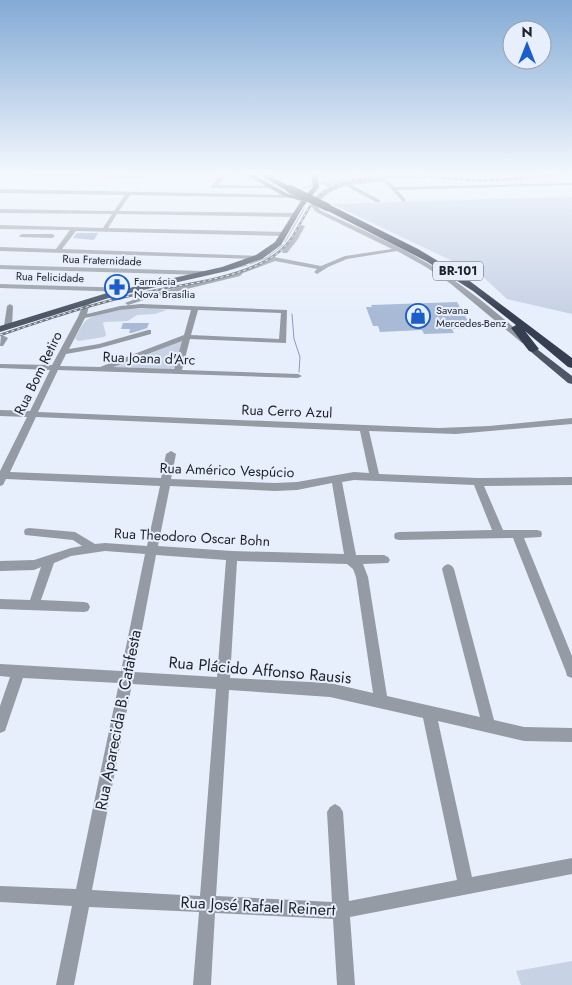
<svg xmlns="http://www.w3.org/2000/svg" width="572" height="985" font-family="Jost,sans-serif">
	<rect width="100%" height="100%" fill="#e7effc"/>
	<g fill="#c7d2e5">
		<path d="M352 173H498L486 175 482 178 393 174 361 177 325 187 321 180Z"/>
		<path d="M572 197V314L507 299 480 274 332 204Z"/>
		<path d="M150 308 167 310 155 314 137 315 128 321 105 322 103 323 106 335 104 337 79 341 75 339C78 333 82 323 88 319 101 309 134 309 150 308Z"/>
		<path d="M178 341 182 342 174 368 172 369 109 367Z"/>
		<path d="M572 961V985H521L516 971Z"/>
	</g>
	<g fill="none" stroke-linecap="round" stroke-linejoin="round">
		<g stroke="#8b9cb8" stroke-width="1">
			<path d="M319 184 329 182"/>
			<path d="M326 186 361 173"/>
			<path d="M300 190 314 185"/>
			<path d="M285 242 304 209"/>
			<path d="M250 264 266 258 283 245"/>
			<path d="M232 269 247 265"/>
			<path d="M292 314 294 339 300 357 299 372"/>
		</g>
	</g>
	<g fill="#a8bad6">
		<path d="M77 233H98L94 240 73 238Z"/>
		<path d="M457 302 472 328 452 329 454 333 424 334 422 330 380 332 378 326H373L366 307H372L371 305Z"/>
		<path d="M123 323H149L147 328 132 333H129L130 329H121Z"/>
	</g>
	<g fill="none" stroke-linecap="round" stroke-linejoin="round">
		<g fill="#959ba4" fill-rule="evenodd">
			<path d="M0 173 144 176 146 177 144 178 0 175Z"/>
			<path d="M223 173H228L218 185 270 186 272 187 270 188H211V186Z"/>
			<path d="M385 178 395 187 572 183V185L397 190 406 200 403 202 384 181 351 185 380 200V202H376L346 186C333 190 323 194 317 206L320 210C362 230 404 247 443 273 473 292 500 316 528 339V343H522L451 284 426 267 397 251 347 259 328 267 317 274 314 272 317 269 275 261 243 273 240 276 150 298 128 305 125 303 146 295 236 274 239 271 274 257 321 266 345 256 392 249 316 212 311 206C324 181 360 179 385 178Z"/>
			<path d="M0 189 290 195 292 198 130 195 119 211 294 213 297 215 294 217 117 214 108 228 285 232 288 234 285 236 76 231 62 249 261 256 262 257 259 259 0 251V247L56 249 70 230 0 229V225L103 228 112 214 0 213V209L114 211 125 195 0 193Z"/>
			<path d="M300 225 305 226 298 239 287 253H283L282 252Z"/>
			<path d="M22 234H52L55 236 52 238 20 237 19 236Z"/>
			<path d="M0 265 203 271 206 273 203 275 0 269Z"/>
			<path d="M0 284 129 288 132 290 129 292 0 288Z"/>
			<path d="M87 300 90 302 87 314 120 306 141 304 287 310 286 343 190 339 182 370 298 374 302 376 298 378 58 370 38 412 439 428 489 426 572 418V424L456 434 369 431 379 474 478 478 572 477V485L484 486 503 530H537L541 531 542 534 541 537 524 538 572 656V678L567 676 566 672 513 538 399 540 395 539 394 536 395 533 399 532 492 530 474 485 354 480 342 482 356 555H384L388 557 390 560 388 563 363 564 368 577 387 696 480 717 442 569 444 566 448 564 452 566 454 569 494 720 524 727 572 728V742L524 741 438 721 472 877 572 858V874L350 917 355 985H337L333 919 215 913 211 985H193L199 912 89 907 74 985H56L72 906 0 902V886L76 889 119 683 23 678 5 731 0 733V706L10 677 0 676V664L121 671 145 554 105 551 71 556 54 563 41 600 84 602 88 603 90 607 88 611 84 612 0 609V599L30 600 41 567 34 570 0 571V561L34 560 71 548 82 546 73 540 25 535 24 532 25 529 29 528 75 532 95 544 105 543 147 546 160 486 6 479 3 485 0 486V471L27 417 0 416V410L30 411 50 370 0 368V364L52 365 78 317 84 302ZM141 308 191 310 184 335 100 367 60 366 66 354 100 348 151 334V330H148L99 344 69 349 85 318 120 310ZM198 310 281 313 279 339 191 335ZM182 341 174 369 113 367ZM36 417 360 431 369 473 354 472 297 482 275 483 171 479 176 454 171 451 166 454 161 478 10 472ZM332 483 344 554 232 551 158 546 170 486 275 491 297 490ZM156 555 226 560 217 677 134 672ZM237 561 347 564 353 569 356 577 373 693 330 683 230 678ZM132 684 216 689 200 896 92 890ZM229 690 330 697 423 718 457 880 349 901 343 812 340 807 335 804 330 807 327 812 332 902 216 896Z"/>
			<path d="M10 304 13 306 12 326 8 328 4 326 7 306Z"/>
			<path d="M1 336H4L8 338 3 346H0Z"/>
		</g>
		<g fill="#4d5766" fill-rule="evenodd">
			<path d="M243 173H251L286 193 303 198 313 187 311 173H317L319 187 303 207 281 245 262 259 227 271 112 297 0 332V326L107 293 222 267 256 255 275 242 301 201 282 195Z"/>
			<path d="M533 346 572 376V384L568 383 530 351 528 349Z"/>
		</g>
		<g fill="#353f51" fill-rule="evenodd">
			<path d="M256 173H265L294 189 287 191Z"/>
			<path d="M324 205H330L418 249 463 276 572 358V368L568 367 525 331 539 349 533 352 529 351 511 328 516 325 473 291 426 261 324 209Z"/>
		</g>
		<defs>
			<path id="rail" d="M0 335C45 320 91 304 138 294 176 285 218 282 255 266 269 260 282 252 291 239 309 212 310 191 346 182 388 171 432 178 474 180 504 181 532 178 561 173"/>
		</defs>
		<use href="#rail" stroke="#6b727b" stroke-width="2.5"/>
		<use href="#rail" stroke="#e7effc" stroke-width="1" stroke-dasharray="3" stroke-linecap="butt"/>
		<path stroke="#353f51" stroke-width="8" d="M290 189 327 207"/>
	</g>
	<linearGradient id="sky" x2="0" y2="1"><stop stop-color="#83aad5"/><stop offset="0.56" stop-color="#f4f8fe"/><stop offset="1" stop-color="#f4f8fe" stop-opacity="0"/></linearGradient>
	<rect width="572" height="311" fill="url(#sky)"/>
	<defs>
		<symbol id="pharmacy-ring" viewBox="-11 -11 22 22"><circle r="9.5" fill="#e7effc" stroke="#1c5ec9" stroke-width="1.5"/><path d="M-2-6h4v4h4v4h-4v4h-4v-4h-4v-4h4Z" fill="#1c5ec9"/></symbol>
		<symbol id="shop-ring" viewBox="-11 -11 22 22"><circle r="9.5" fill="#e7effc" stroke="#1c5ec9" stroke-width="1.5"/><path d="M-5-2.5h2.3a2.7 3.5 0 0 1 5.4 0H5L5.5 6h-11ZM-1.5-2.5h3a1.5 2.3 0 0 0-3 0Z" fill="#1c5ec9"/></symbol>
	</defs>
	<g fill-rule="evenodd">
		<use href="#pharmacy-ring" x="103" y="273" width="28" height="28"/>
		<use href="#shop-ring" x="404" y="302" width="28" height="28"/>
	</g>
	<g text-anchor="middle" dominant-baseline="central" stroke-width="4" stroke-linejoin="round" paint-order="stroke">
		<g font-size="11" fill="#1d2229" stroke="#e7effc">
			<text transform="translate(102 260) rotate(2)">Rua Fraternidade</text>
			<text transform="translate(50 277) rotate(2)">Rua Felicidade</text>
		</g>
		<g font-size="11" fill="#1d2229" stroke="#e7effc" text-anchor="start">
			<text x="134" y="281">Farmácia<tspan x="134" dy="13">Nova Brasília</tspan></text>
			<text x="436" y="310">Savana<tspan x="436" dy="13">Mercedes-Benz</tspan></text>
		</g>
		<rect fill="#e7effc" stroke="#5a6068" stroke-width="1" x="433" y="261.5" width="50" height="19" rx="4"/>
		<g font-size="12" font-weight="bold" fill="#1d2229">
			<text x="458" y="271">BR-101</text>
		</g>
		<g font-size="14" fill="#1d2229" stroke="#e7effc">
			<text transform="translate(149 358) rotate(2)">Rua Joana d'Arc</text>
			<text transform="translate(38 373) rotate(-64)">Rua Bom Retiro</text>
			<text transform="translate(287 411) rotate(2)">Rua Cerro Azul</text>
			<text transform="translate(227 470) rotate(2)">Rua Américo Vespúcio</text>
			<text transform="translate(192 537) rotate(3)">Rua Theodoro Oscar Bohn</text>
		</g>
		<g font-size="16" fill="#1d2229" stroke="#e7effc">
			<text transform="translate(260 670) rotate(5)">Rua Plácido Affonso Rausis</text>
			<text transform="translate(118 720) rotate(-79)">Rua Aparecida B. Catafesta</text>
			<text transform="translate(258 906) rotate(3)">Rua José Rafael Reinert</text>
		</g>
	</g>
	<g transform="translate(527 45)"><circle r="24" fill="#e7effc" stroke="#969da8"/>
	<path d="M0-4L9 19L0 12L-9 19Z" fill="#1c5ec9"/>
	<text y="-8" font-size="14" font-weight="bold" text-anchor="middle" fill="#1d2229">N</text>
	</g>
</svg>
